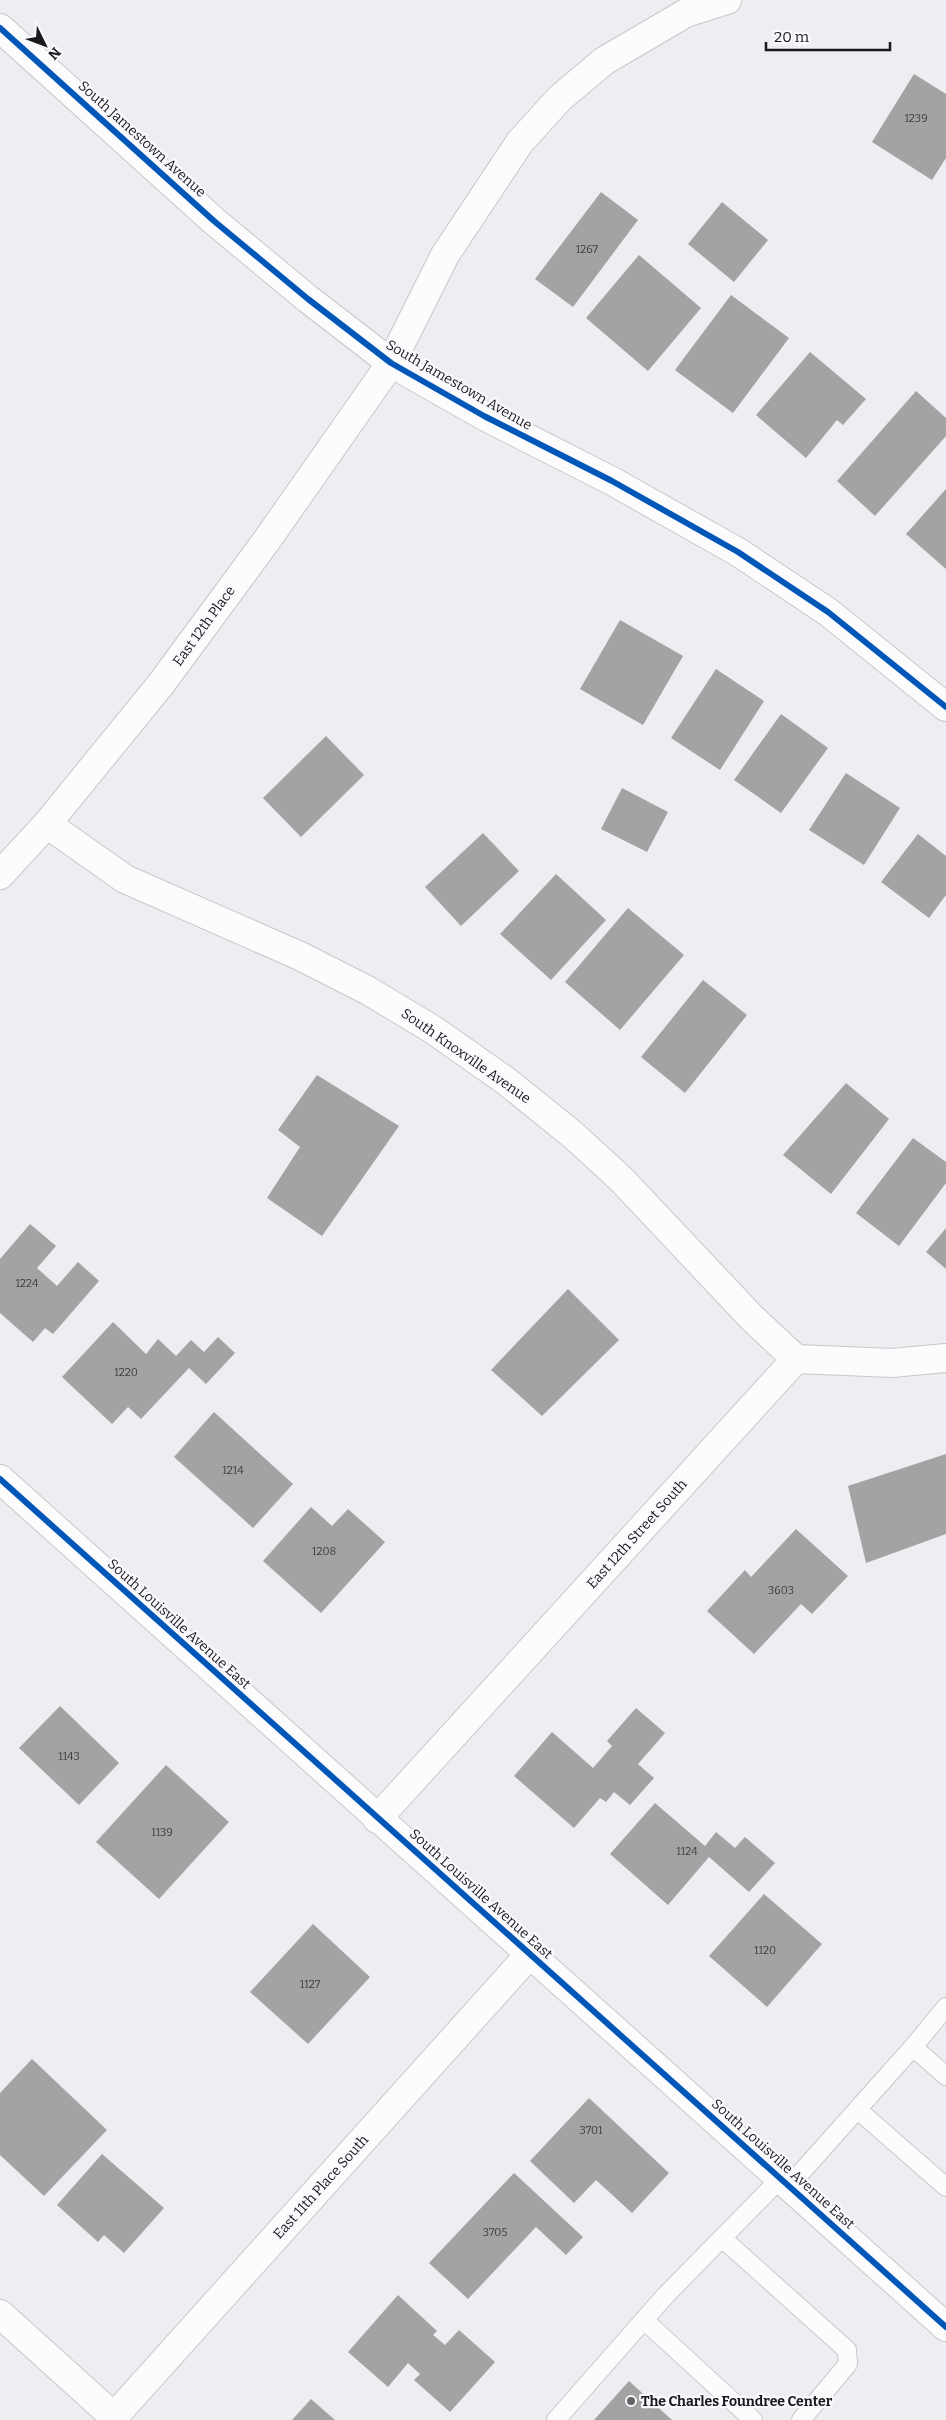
<svg xmlns="http://www.w3.org/2000/svg" width="946" height="2420" font-family="Bitter,serif">
	<rect width="100%" height="100%" fill="#ededf2"/>
	<g fill="#a4a3a4">
		<path d="M914 74 946 94V158L932 180 872 142Z"/>
		<path d="M601 192 638 220 573 307 535 279Z"/>
		<path d="M722 202 768 240 734 282 688 244Z"/>
		<path d="M639 255 701 308 648 371 586 318Z"/>
		<path d="M731 295 789 338 733 413 675 370Z"/>
		<path d="M810 352 866 399 843 425 837 420 806 458 756 415Z"/>
		<path d="M916 391 946 418V436L875 516 837 481Z"/>
		<path d="M946 489V569L906 534Z"/>
		<path d="M620 620 683 656 643 725 580 689Z"/>
		<path d="M716 669 764 701 720 770 671 738Z"/>
		<path d="M781 714 828 748 781 813 734 780Z"/>
		<path d="M326 736 364 775 301 837 263 798Z"/>
		<path d="M846 773 900 808 864 865 809 830Z"/>
		<path d="M622 788 668 812 647 852 601 829Z"/>
		<path d="M483 833 519 871 461 926 425 887Z"/>
		<path d="M918 834 946 856V895L929 918 881 882Z"/>
		<path d="M556 874 606 920 551 980 500 934Z"/>
		<path d="M628 908 684 955 620 1030 565 982Z"/>
		<path d="M703 980 747 1015 685 1093 641 1057Z"/>
		<path d="M317 1075 399 1126 322 1236 267 1198 300 1147 278 1130Z"/>
		<path d="M846 1083 889 1119 831 1194 783 1155Z"/>
		<path d="M913 1138 946 1162V1183L899 1246 856 1213Z"/>
		<path d="M30 1224 56 1246 37 1268 57 1286 78 1262 99 1281 53 1334 45 1328 33 1342 0 1313V1259Z"/>
		<path d="M946 1228V1269L926 1252Z"/>
		<path d="M568 1289 619 1340 542 1416 491 1370Z"/>
		<path d="M113 1322 146 1354 158 1339 176 1356 191 1340 204 1352 218 1337 235 1353 206 1384 189 1368 141 1419 128 1407 112 1424 62 1377Z"/>
		<path d="M214 1412 293 1484 253 1528 174 1457Z"/>
		<path d="M946 1454V1534L866 1563 848 1486Z"/>
		<path d="M311 1507 332 1526 348 1509 385 1542 321 1613 263 1561Z"/>
		<path d="M796 1529 848 1576 812 1614 801 1604 754 1654 707 1611 745 1570 751 1577Z"/>
		<path d="M60 1706 119 1763 79 1805 19 1748Z"/>
		<path d="M636 1708 665 1733 638 1764 654 1778 630 1805 614 1792 606 1802 600 1798 574 1828 514 1776 552 1732 593 1768 612 1746 607 1741Z"/>
		<path d="M166 1765 229 1822 159 1899 96 1842Z"/>
		<path d="M655 1803 705 1846 716 1832 735 1848 745 1837 775 1863 749 1892 709 1857 668 1905 610 1854Z"/>
		<path d="M764 1894 822 1944 767 2007 709 1956Z"/>
		<path d="M313 1924 370 1977 308 2044 250 1992Z"/>
		<path d="M32 2059 107 2130 44 2196 0 2155V2093Z"/>
		<path d="M589 2098 669 2173 632 2213 596 2180 574 2203 530 2161Z"/>
		<path d="M102 2154 164 2208 124 2253 104 2235 98 2242 57 2205Z"/>
		<path d="M514 2173 583 2237 566 2255 536 2227 468 2299 429 2263Z"/>
		<path d="M398 2295 437 2331 433 2335 445 2345 459 2330 495 2362 450 2412 414 2380 420 2374 408 2363 388 2387 348 2352Z"/>
		<path d="M629 2381 672 2420H594Z"/>
		<path d="M311 2399 335 2420H292Z"/>
	</g>
	<g fill="none" stroke-linecap="round" stroke-linejoin="round">
		<defs>
			<g id="lane">
				<path d="M946 2007 913 2047 946 2076"/>
				<path d="M858 2110 946 2187"/>
				<path d="M789 2186 913 2047"/>
				<path d="M722 2238 847 2350 848 2364 801 2420"/>
				<path d="M644 2320 753 2420"/>
				<path d="M556 2420 665 2296 780 2179"/>
			</g>
			<g id="street">
				<path d="M0 28 214 221 308 299 391 363 484 416 612 481 738 552 828 612 946 707"/>
				<path d="M47 824 125 879 300 956 367 990 432 1029 506 1081 573 1135 621 1179 752 1318 796 1359"/>
				<path d="M0 875 47 824 161 684 267 540 391 363 445 255 520 142 560 98 604 61 686 13 727 0"/>
				<path d="M0 1479 946 2327"/>
				<path d="M377 1819 796 1359 892 1363 946 1358"/>
				<path d="M0 2314 114 2417"/>
				<path d="M111 2420 530 1954"/>
			</g>
		</defs>
		<use href="#lane" stroke="#c8c8cc" stroke-width="20"/>
		<use href="#street" stroke="#c8c8cc" stroke-width="30"/>
		<use href="#lane" stroke="#fcfcfd" stroke-width="18"/>
		<use href="#street" stroke="#fcfcfd" stroke-width="28"/>
		<defs>
			<g id="cycleway">
				<path d="M0 28 214 221 308 299 391 363 484 416 612 481 738 552 828 612 946 707"/>
				<path d="M0 1479 946 2327"/>
			</g>
		</defs>
		<use href="#cycleway" stroke="#f9f9fe" stroke-width="9"/>
		<use href="#cycleway" stroke="#0057b8" stroke-width="6"/>
	</g>
	<circle fill="#646468" stroke="#f9f9fe" stroke-width="2" cx="631" cy="2401" r="5"/>
	<g text-anchor="middle" dominant-baseline="central" stroke-width="4.5" stroke-linejoin="round" paint-order="stroke">
		<g font-size="11" fill="#3c3c3f">
			<text x="916" y="118">1239</text>
			<text x="587" y="249">1267</text>
			<text x="27" y="1283">1224</text>
			<text x="126" y="1372">1220</text>
			<text x="233" y="1470">1214</text>
			<text x="324" y="1551">1208</text>
			<text x="781" y="1590">3603</text>
			<text x="69" y="1756">1143</text>
			<text x="162" y="1832">1139</text>
			<text x="687" y="1851">1124</text>
			<text x="765" y="1950">1120</text>
			<text x="310" y="1984">1127</text>
			<text x="591" y="2130">3701</text>
			<text x="495" y="2232">3705</text>
		</g>
		<g font-size="14" fill="#1a1a1d" stroke="#f9f9fe">
			<text transform="translate(142 139) rotate(42)">South Jamestown Avenue</text>
			<text transform="translate(459 385) rotate(30)">South Jamestown Avenue</text>
			<text transform="translate(204 626) rotate(-54)">East 12th Place</text>
			<text transform="translate(466 1056) rotate(35)">South Knoxville Avenue</text>
			<text transform="translate(637 1534) rotate(-48)">East 12th Street South</text>
			<text transform="translate(179 1624) rotate(42)">South Louisville Avenue East</text>
			<text transform="translate(481 1894) rotate(42)">South Louisville Avenue East</text>
			<text transform="translate(783 2164) rotate(42)">South Louisville Avenue East</text>
			<text transform="translate(321 2187) rotate(-48)">East 11th Place South</text>
		</g>
		<g font-size="14" font-weight="bold" fill="#1a1a1d" stroke="#f9f9fe" text-anchor="start">
			<text x="641" y="2401">The Charles Foundree Center</text>
		</g>
	</g>
	<g transform="translate(45 45) rotate(132)" stroke="#f9f9fe" stroke-width="4" paint-order="stroke">
	<path d="M0-4L9 19L0 12L-9 19Z" fill="#1a1a1d"/>
	<text y="-8" font-size="14" font-weight="bold" text-anchor="middle" fill="#1a1a1d">N</text>
	</g>
	<path d="M766 42v8h124v-8" fill="none" stroke="#1a1a1d" stroke-width="2.5"/>
	<text x="774" y="42" font-size="15" fill="#1a1a1d" stroke="#f9f9fe" stroke-width="4" paint-order="stroke">20 m</text>
</svg>
